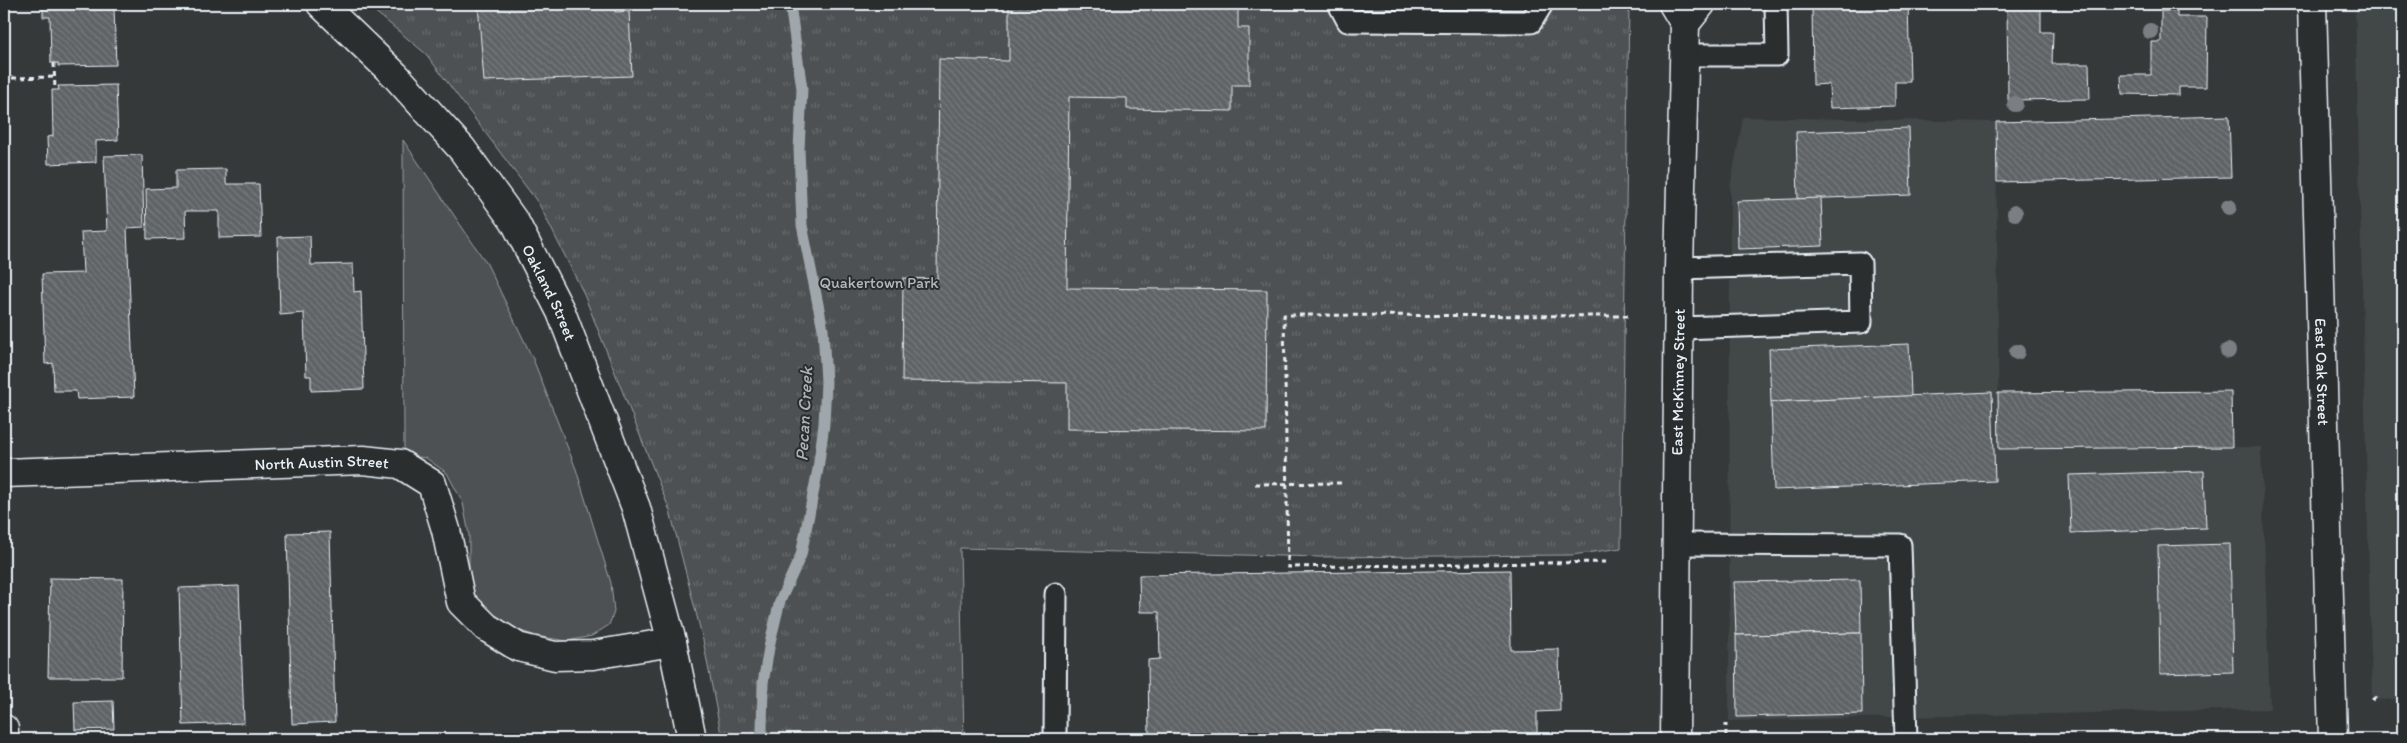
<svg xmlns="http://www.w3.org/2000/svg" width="2407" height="743" font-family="Itim,sans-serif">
	<defs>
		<pattern id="park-tufts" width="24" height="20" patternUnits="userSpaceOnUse" patternTransform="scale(1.25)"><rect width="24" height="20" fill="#4d5152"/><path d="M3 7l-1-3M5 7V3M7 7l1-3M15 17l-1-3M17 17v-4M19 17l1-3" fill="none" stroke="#676a6c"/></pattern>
		<pattern id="building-back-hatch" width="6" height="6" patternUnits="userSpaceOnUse" patternTransform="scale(1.25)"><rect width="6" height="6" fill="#5f6365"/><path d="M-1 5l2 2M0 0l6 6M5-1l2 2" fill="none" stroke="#767a7c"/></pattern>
	</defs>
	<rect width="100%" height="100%" fill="#35393a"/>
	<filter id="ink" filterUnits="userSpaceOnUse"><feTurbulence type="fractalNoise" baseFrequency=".02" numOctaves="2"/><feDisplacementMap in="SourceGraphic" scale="10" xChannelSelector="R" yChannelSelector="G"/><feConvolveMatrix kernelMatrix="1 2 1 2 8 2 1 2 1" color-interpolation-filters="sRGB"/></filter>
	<g filter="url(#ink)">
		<g fill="#424647">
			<path d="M2355 4H2403V699L2372 700Z"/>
			<path d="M1743 117 1996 122 1999 449 2261 447 2270 709 1729 721 1730 188Z"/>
		</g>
		<path fill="#4d5152" stroke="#9aa1a5" d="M403 140 487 264 533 359 576 469 611 583 614 612 609 625 592 636 567 641 536 636 506 626 486 611 472 593 469 571V535L463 503 447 473 426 458 404 455Z"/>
		<path fill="url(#park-tufts)" stroke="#9aa1a5" d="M366 4H1629L1621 548 1572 555 1321 557 960 548 964 739H722L703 640 670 511 583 292 539 204 426 54Z"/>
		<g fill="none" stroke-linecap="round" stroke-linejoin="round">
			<path stroke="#a0a7ac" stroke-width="11" d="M762 731 763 683 770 642 780 601 801 555 818 469 824 424 826 382 823 329 802 225 799 149 802 89 790 4"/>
		</g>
		<g fill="url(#building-back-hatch)" stroke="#e8f1f8">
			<path d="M43 4H92V10L114 9 116 65 58 66V63H51L50 17H43Z"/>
			<path d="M478 4H614L615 12 629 11 632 76 484 81Z"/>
			<path d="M1009 4H1238V28H1249V85H1232V111L1127 109V98L1069 97 1067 288 1267 290 1266 431 1067 429V383L902 381 903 278 937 279 939 59 1009 61Z"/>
			<path d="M1812 4H1908L1910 82H1895V106L1830 108 1829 84 1813 85Z"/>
			<path d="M2007 4H2041V32H2053L2052 64H2089L2090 99 2008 100Z"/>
			<path d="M2161 11H2177V17H2207L2206 87H2179V95L2122 94 2121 75H2151V42H2161Z"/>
			<path d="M116 85 118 140 96 141V162L48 164 47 137 53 136 52 90H59L58 86Z"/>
			<path d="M2229 116 2231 177 1997 182 1996 122Z"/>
			<path d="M1909 128 1911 195 1798 199 1796 132Z"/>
			<path d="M142 155 144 227 127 228 134 397 77 399 76 391H54L53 363 45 364 42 274 83 273 81 232 107 231 104 156Z"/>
			<path d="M226 169V184H259L261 237 219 238V211H185L186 238 147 239 146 189 176 188V170Z"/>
			<path d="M1821 198 1823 246 1738 249 1737 201Z"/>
			<path d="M310 236 311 265 353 264 354 292 361 291 364 389 311 391V376H306L304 313 280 315 278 237Z"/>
			<path d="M1909 344 1911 396 1771 402 1769 349Z"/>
			<path d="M2231 391 2232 447 1999 449 1998 393Z"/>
			<path d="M1992 392 1995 481 1774 490 1771 402Z"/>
			<path d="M2204 471 2206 528 2071 533 2069 475Z"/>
			<path d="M330 532 335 722 292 724 287 533Z"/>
			<path d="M2230 544 2233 672 2160 674 2158 546Z"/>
			<path d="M1510 570 1511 650 1559 649 1560 711 1537 712V739H1149L1148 660 1160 659 1159 612H1140L1139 575Z"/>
			<path d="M50 578 123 579 122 677H48Z"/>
			<path d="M1860 580 1861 633 1736 635 1734 582Z"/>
			<path d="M239 586 244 723 183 725 179 588Z"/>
			<path d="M1861 633 1862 714 1737 717 1736 635Z"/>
			<path d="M113 701 114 729 75 730 74 702Z"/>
		</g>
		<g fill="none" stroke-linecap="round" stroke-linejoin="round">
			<defs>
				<g id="lane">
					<path d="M1339 4 1348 21 1531 22 1542 4"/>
					<path d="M1684 55H1777L1776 4"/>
					<path d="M1679 268 1860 263 1861 322 1680 328"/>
					<path d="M1677 544 1900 545 1906 739"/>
					<path d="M1055 739 1056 594"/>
				</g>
				<g id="street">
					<path id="s1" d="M2312 4 2333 739"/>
					<path id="s2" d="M4 473 363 460 400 464 432 484 446 530 461 602 486 627 518 647 555 656 593 655 672 642"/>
				</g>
				<g id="secondary">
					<path id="s3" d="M321 4 395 75 462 149 516 224 561 312 636 508 672 642 692 739"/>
					<path d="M1673 4 1685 24 1679 268 1675 739"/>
					<path d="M1685 24 1701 4"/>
					<path d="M4 729V739"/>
				</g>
			</defs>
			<use href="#lane" stroke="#e8f1f8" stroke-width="25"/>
			<use href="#street" stroke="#e8f1f8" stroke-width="31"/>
			<use href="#secondary" stroke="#e8f1f8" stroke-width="31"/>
			<g stroke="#e8f1f8" stroke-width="3" stroke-dasharray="5 4" stroke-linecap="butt">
				<path d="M54 63 55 90"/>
				<path d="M12 78 54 77"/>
				<path d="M1255 484 1343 483"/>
				<path d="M1606 562 1288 567 1284 315 1630 316"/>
				<path d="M2372 700 2379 695"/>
				<path d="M1726 736V724"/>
			</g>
			<use href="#lane" stroke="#2a2d2e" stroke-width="21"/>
			<use href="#street" stroke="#2a2d2e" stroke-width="28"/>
			<use href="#secondary" stroke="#2a2d2e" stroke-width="28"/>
		</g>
		<g fill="#7a7f83">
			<circle cx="2150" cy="31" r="8"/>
			<circle cx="2015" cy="104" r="8"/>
			<circle cx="2229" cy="207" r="8"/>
			<circle cx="2015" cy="213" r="8"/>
			<circle cx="2228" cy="351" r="8"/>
			<circle cx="2017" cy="352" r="8"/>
		</g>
	</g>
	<g text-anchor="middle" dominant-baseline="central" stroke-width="4" stroke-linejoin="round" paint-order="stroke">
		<g font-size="16" fill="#b2b9be" stroke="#2a2d2e">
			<text x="879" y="282">Quakertown Park</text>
		</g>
		<g font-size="16" fill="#e8f1f8" stroke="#2a2d2e">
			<text stroke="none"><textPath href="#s3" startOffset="371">Oakland Street</textPath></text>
			<text stroke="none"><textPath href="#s1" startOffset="368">East Oak Street</textPath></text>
			<text transform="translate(1678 382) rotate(-89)">East McKinney Street</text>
			<text stroke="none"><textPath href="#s2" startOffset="318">North Austin Street</textPath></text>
		</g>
		<g font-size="18" font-style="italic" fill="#acb3b8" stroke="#2a2d2e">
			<text transform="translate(804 414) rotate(-87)">Pecan Creek</text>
		</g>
	</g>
	<rect width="2407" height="743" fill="none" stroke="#2a2d2e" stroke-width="20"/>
	<rect x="10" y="10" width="2387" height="723" fill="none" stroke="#e8f1f8" stroke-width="2" filter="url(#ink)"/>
</svg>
